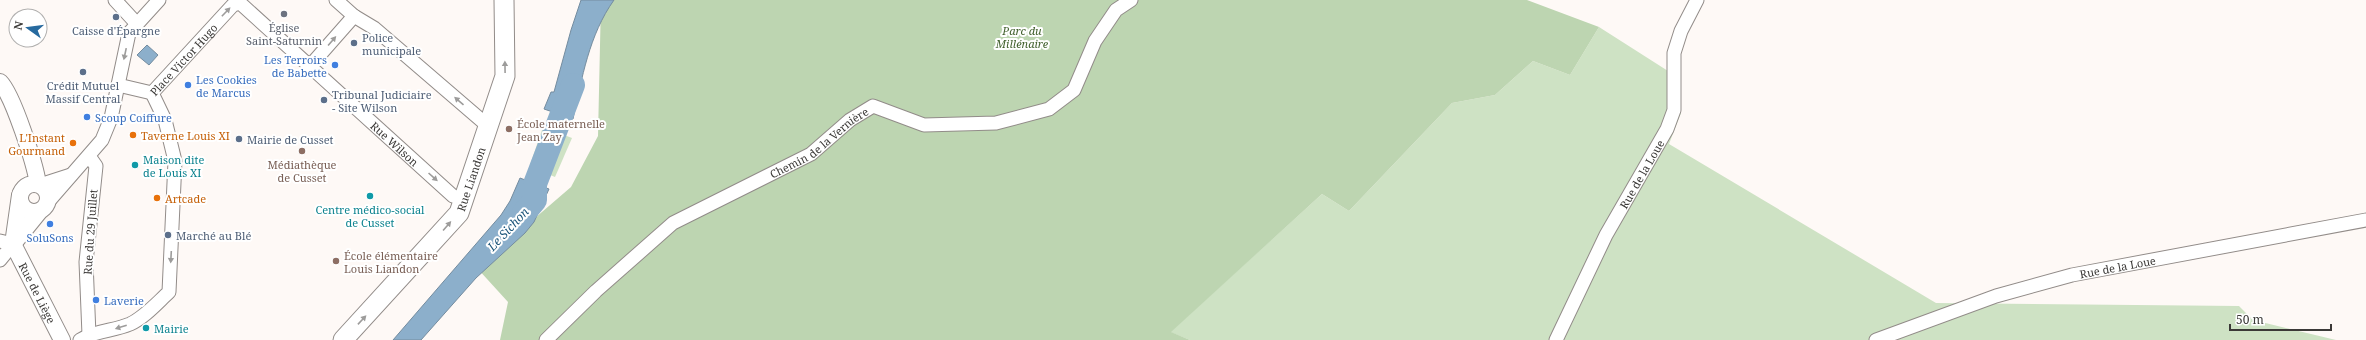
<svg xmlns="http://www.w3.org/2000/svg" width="2366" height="340" font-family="'Noto Serif',serif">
	<rect width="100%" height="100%" fill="#fef9f6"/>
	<g fill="#cee2c4">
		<path d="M1599 27 1679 78 1681 113 1669 144 1936 303 2239 306 2253 320 2336 340H1190L1170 332 1322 194 1349 211 1452 103 1495 95 1533 61 1570 75Z"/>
		<path d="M543 127 572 138 555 177 533 168 530 165Z"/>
	</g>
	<path fill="#bdd5b1" d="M601 0H1527L1599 27 1570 75 1533 61 1495 95 1452 103 1349 211 1322 194 1171 332 1190 340H500L508 302 477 268 571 187 598 136Z"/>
	<g fill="#8cafcb" stroke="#748c9f">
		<path d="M581 0H614C589 35 582 78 573 119L544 109 551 92H554L571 30Z"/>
		<path d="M147 45 158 55 149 65 137 55Z"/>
		<path d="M520 178 549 189 534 222 525 233 476 278 421 340H393L501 215 510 201Z"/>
	</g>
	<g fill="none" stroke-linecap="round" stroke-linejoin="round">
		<path stroke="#8cafcb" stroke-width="24" d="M524 213 535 200V184L573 85"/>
		<defs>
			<g id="minor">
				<path d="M115 0 137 24"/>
				<path d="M336 0 354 16 374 28 488 126"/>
				<path d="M310 66 354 16"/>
				<path d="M118 85 152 93"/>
				<path id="s1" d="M152 93 233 5 240 3 453 196 464 199"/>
				<path d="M89 156 96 166 86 262 89 335"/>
				<path d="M40 185 71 175"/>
				<path d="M48 202 102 140 111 118 129 33 159 0"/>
				<path d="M0 241 13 244 0 260"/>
				<path d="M80 340C96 330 114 331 130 324 145 317 157 303 169 292L175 161 165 120 152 93"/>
				<path id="s2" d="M546 340 596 291 673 223 811 154 850 120 873 106 924 125 996 123 1049 109 1074 90 1095 41 1116 10 1131 0"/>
				<path id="s3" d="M1556 340 1606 235 1667 129 1674 110V53L1681 31 1697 0"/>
				<path id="s4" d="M1876 340 1996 296 2072 275 2366 220"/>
			</g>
			<g id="tertiary">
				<path d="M0 82C13 95 35 164 38 184"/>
				<circle cx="34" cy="198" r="14"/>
				<path id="s5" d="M20 195 13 244 62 340"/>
				<path d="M13 244 39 212"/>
			</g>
			<g id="secondary">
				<path id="s6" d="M343 340 459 213 505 76 504 0"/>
			</g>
		</defs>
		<use href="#minor" stroke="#928c89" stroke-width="15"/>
		<use href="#tertiary" stroke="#928c89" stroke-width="18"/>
		<use href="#secondary" stroke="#928c89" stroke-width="21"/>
		<use href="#minor" stroke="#fff" stroke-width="13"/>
		<use href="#tertiary" stroke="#fff" stroke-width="16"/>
		<use href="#secondary" stroke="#fff" stroke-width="19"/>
	</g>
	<defs><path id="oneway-solid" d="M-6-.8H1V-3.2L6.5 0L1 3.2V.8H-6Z"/></defs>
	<g fill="#9d9c9b">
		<use href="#oneway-solid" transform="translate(226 12) rotate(-46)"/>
		<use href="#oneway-solid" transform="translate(332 41) rotate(-49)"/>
		<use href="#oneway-solid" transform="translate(125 54) rotate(102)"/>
		<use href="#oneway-solid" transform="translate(505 67) rotate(-91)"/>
		<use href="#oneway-solid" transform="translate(459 101) rotate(-139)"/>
		<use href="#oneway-solid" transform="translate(433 177) rotate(42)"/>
		<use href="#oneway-solid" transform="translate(447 226) rotate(-49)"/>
		<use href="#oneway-solid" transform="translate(171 257) rotate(93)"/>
		<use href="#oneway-solid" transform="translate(362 320) rotate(-47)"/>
		<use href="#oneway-solid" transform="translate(121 327) rotate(163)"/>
	</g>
	<circle fill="#6b7280" stroke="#fff" stroke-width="1.5" cx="284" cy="14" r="4"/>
	<g fill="#5c6f8a" stroke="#fff" stroke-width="1.5">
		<circle cx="116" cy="17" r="4"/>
		<circle cx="354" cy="43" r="4"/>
		<circle cx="83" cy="72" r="4"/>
		<circle cx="324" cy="100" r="4"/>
		<circle cx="239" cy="139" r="4"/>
		<circle cx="168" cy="235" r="4"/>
	</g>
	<g fill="#3f7fe0" stroke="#fff" stroke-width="1.5">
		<circle cx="335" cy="65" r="4"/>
		<circle cx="188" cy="85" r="4"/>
		<circle cx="87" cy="117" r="4"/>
		<circle cx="50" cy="224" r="4"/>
		<circle cx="96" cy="300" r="4"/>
	</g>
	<g fill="#8d6e63" stroke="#fff" stroke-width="1.5">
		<circle cx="509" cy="129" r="4"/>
		<circle cx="302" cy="151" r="4"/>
		<circle cx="336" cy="261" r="4"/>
	</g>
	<g fill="#e8710a" stroke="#fff" stroke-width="1.5">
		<circle cx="133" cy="135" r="4"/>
		<circle cx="73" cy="143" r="4"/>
		<circle cx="157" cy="198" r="4"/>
	</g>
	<g fill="#0f9aa8" stroke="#fff" stroke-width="1.5">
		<circle cx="135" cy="165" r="4"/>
		<circle cx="370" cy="196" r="4"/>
		<circle cx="146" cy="328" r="4"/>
	</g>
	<g text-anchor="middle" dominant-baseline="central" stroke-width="4" stroke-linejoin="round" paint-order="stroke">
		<g font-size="11" fill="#5b616d" stroke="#fff">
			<text x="284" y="27">Église<tspan x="284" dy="13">Saint-Saturnin</tspan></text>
		</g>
		<g font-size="11" fill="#4e5e75" stroke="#fff" text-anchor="start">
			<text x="116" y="30" text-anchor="middle">Caisse d'Épargne</text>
			<text x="362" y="37">Police<tspan x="362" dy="13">municipale</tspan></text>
			<text x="83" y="85" text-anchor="middle">Crédit Mutuel<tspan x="83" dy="13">Massif Central</tspan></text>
			<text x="332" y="94">Tribunal Judiciaire<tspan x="332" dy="13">- Site Wilson</tspan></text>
			<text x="247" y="139">Mairie de Cusset</text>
			<text x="176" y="235">Marché au Blé</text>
		</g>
		<g font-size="11" font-style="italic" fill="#41602d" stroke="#fff">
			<text x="1022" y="30">Parc du<tspan x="1022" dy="13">Millénaire</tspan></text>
		</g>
		<g font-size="11" fill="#3b3937" stroke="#fff">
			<text stroke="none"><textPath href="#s1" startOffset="46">Place Victor Hugo</textPath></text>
			<text stroke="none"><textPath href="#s2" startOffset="340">Chemin de la Vernière</textPath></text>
			<text stroke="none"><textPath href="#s1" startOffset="336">Rue Wilson</textPath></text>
			<text stroke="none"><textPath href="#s3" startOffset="187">Rue de la Loue</textPath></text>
			<text stroke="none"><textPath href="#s6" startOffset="208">Rue Liandon</textPath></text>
			<text transform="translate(90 232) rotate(-86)">Rue du 29 Juillet</text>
			<text stroke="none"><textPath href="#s4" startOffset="253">Rue de la Loue</textPath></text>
			<text stroke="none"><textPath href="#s5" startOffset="104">Rue de Liège</textPath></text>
		</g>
		<g font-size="11" fill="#366cbe" stroke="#fff" text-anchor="start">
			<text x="327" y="59" text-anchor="end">Les Terroirs<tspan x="327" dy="13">de Babette</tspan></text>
			<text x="196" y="79">Les Cookies<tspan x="196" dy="13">de Marcus</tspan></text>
			<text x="95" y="117">Scoup Coiffure</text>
			<text x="50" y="237" text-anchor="middle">SoluSons</text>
			<text x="104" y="300">Laverie</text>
		</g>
		<g font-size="11" fill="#785e54" stroke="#fff" text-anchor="start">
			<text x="517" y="123">École maternelle<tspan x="517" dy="13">Jean Zay</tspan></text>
			<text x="302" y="164" text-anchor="middle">Médiathèque<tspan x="302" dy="13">de Cusset</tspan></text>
			<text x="344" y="255">École élémentaire<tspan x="344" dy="13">Louis Liandon</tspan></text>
		</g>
		<g font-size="11" fill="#c56008" stroke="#fff" text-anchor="start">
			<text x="141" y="135">Taverne Louis XI</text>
			<text x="65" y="137" text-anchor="end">L'Instant<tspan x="65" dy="13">Gourmand</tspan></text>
			<text x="165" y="198">Artcade</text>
		</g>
		<g font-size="11" fill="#0d838f" stroke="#fff" text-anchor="start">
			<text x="143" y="159">Maison dite<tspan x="143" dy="13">de Louis XI</tspan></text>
			<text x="370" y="209" text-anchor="middle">Centre médico-social<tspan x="370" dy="13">de Cusset</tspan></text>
			<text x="154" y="328">Mairie</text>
		</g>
		<g font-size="12" font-style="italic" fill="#1c557a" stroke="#fff">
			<text transform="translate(508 229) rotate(-47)">Le Sichon</text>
		</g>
	</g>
	<g transform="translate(28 28) rotate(284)"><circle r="19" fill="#ffffff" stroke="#b1b0af"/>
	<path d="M0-3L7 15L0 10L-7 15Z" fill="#276a9f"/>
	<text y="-6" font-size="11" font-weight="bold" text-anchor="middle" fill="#3b3937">N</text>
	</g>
	<path d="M2230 324v6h101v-6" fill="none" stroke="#3b3937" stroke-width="2"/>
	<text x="2236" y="324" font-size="12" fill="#3b3937" stroke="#ffffff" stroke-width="3" paint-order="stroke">50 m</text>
</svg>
